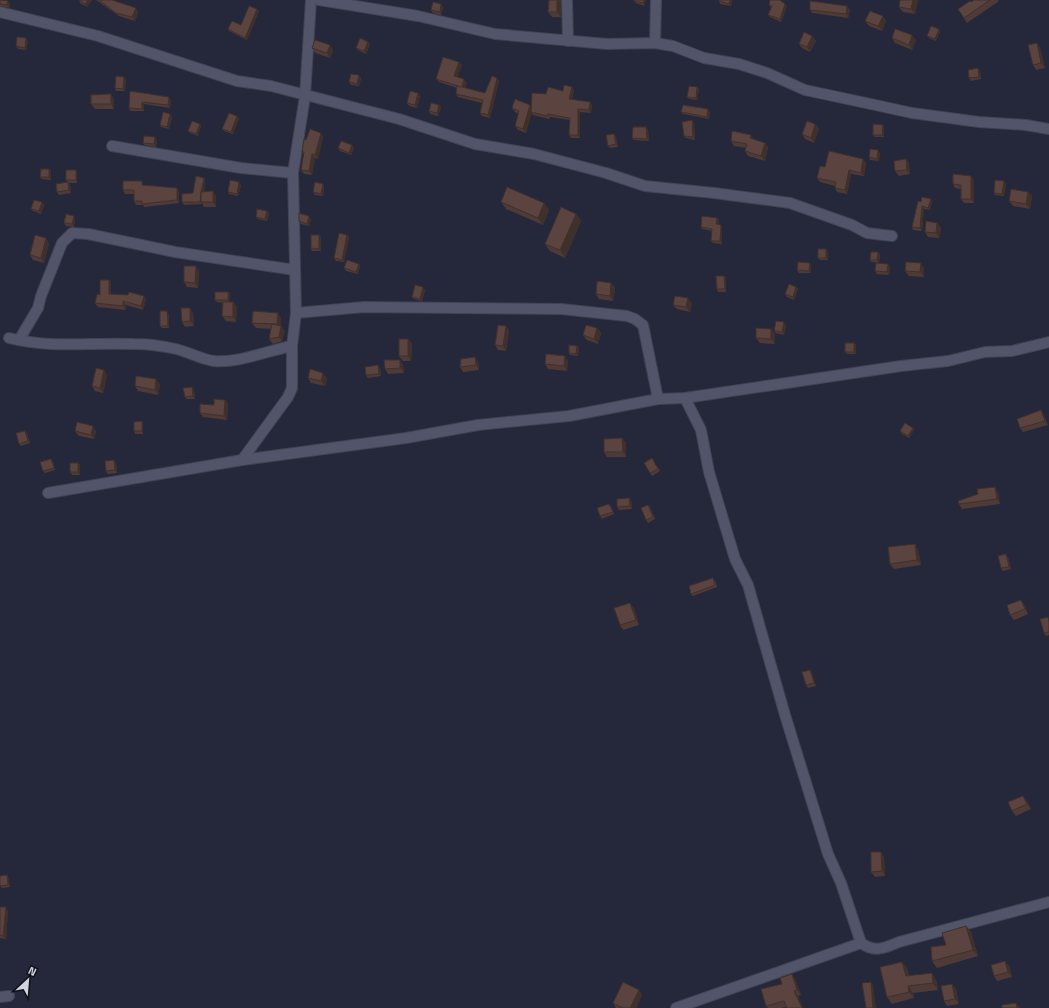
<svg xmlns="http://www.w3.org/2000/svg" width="1049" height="1008" font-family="'Titillium Web',sans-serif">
	<rect width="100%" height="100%" fill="#25283a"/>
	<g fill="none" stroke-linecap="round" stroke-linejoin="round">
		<defs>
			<g id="minor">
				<path d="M319 0 418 16 495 34 607 44 655 43 673 46 704 58 739 64 767 73 805 90 866 103 912 113 979 122 1026 125 1049 129"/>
				<path d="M567 0 568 41"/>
				<path d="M0 12 98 36 237 81 271 86 399 119 475 144 534 154 606 173 645 186 714 193 790 203 852 225 867 233 892 236"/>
				<path d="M655 43 656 0"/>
				<path d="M112 146 241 168 293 173"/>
				<path d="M296 313 364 307 456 308 561 309 627 316 635 319 643 325 658 399"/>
				<path d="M9 338C51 349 92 342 134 344 148 344 163 346 176 349 189 352 200 359 214 361 240 363 266 351 292 346"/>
				<path d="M19 340 38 308 41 296 62 243 72 233 88 234 175 252 295 270"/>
				<path d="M685 398 701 430 709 472 735 559 748 585 785 715 828 854 841 883 861 943C875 953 885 948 899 942L1049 902"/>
				<path d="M242 460 288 397 292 388V346L296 313 293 173 305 96 311 0"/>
				<path d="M48 493 242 460 406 438 478 425 569 416 658 399 685 398 901 366 948 361 985 352 1012 351 1049 342"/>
				<path d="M0 997 9 996"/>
				<path d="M676 1008 861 943"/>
			</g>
		</defs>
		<use href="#minor" stroke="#414353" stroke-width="12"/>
		<use href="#minor" stroke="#52556a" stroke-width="10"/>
	</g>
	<g fill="#4e3a36">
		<path d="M0 0 10 4 9 8 0 6Z"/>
		<path d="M79 0H92L87 7 80 3Z"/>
		<path d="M96 0H112L138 12 135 21 119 16Z"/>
		<path d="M549 0H560L561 1V17H552L548 12Z"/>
		<path d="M646 0 644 6 636 3 634 1Z"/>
		<path d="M719 0H732L731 6 720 4 719 1Z"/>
		<path d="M918 0 915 14 903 12 899 7Z"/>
		<path d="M974 0H998L999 1 967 23 958 9 971 2Z"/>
		<path d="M769 5 787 6 781 22 770 17 768 15 771 8Z"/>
		<path d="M847 6 850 10 848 18 812 13 810 10Z"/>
		<path d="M443 7 441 15 433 13 431 10Z"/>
		<path d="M257 9 259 11 247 40 229 31 228 29 241 25Z"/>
		<path d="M865 21H886L882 31 869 26Z"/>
		<path d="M939 29 940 32 936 41 929 38 927 36Z"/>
		<path d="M812 36 816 41 810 52 802 48 799 44Z"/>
		<path d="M26 38 28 41 26 50 18 49 16 46Z"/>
		<path d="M892 38 916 40 912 50 895 43Z"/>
		<path d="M370 44 366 54 358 50 356 48Z"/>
		<path d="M330 45 333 50 330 58 315 53 312 48Z"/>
		<path d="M1040 48 1045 68 1036 70 1033 65Z"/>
		<path d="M459 62 462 65 457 77 467 83 465 88 485 93 497 78 499 81 490 118 482 116 480 113 482 103 458 97 456 94 457 88 439 82 436 79Z"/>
		<path d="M978 68 980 71 981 79 971 81 969 78Z"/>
		<path d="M124 77 126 79 125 91H116L115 88Z"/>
		<path d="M361 78 359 86 351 85 349 82Z"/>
		<path d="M697 87 699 89 697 100 689 99 687 97Z"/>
		<path d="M574 90 572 99 590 102 592 105 591 113 580 112V138H571L569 135 570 120 550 117 549 119 533 115 531 113 526 133 518 130 515 126 519 114 515 112 512 108 530 105 531 108 546 94 563 91Z"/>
		<path d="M130 91 171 100 170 108 144 104V111H130L129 108Z"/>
		<path d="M418 93 420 96 417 108 409 106 407 103Z"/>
		<path d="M114 99V109H95L91 104Z"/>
		<path d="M441 107 438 116 430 114 429 111Z"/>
		<path d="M681 112H710L709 119 683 114Z"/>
		<path d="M170 114 172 117 169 129 161 127 160 125Z"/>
		<path d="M239 118 233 134 224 131 222 129Z"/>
		<path d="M692 120 694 123 695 140 686 138 684 136Z"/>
		<path d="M815 124 819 129 814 143 805 139 802 134Z"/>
		<path d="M201 126 198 136 190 133 188 131Z"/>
		<path d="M646 127 648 130 649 141 634 140 632 138Z"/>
		<path d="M884 127V137H875L873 135Z"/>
		<path d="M614 134 616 137 618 147 610 148 608 146Z"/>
		<path d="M323 137 318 159 315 158 312 175 304 174 301 170 304 155 302 152 306 140Z"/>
		<path d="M754 139 765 143 768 147 765 161 748 156 745 151 746 148 734 146 731 141Z"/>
		<path d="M157 140 156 147 145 145 143 143Z"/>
		<path d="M352 145 354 148 351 155 340 151 338 148Z"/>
		<path d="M880 153 879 161 870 160 869 157Z"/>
		<path d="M863 159 866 163 864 176 851 174 847 194 837 192 835 188V186L820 182 817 178 825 167Z"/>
		<path d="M906 159 909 164 910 174 899 176 895 171Z"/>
		<path d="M49 169 51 171V180L42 179 40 177Z"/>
		<path d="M76 170 77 172V183H69L70 185 71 193 59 195 57 192 68 183 66 180Z"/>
		<path d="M204 178 205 180 204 192 216 196V207H204L202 203V204L184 205 182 202 193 193Z"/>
		<path d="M974 180V203H964L961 199V189L955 188 953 184Z"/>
		<path d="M1004 181 1006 184 1004 196 995 195 994 193Z"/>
		<path d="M323 184 324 186 323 196 315 195 313 192Z"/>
		<path d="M145 185 179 191V203L144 207 143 205H136L134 201V194H125L123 190Z"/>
		<path d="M241 185 238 196 229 194 228 192Z"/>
		<path d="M1028 192 1032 196 1030 209 1013 206 1009 201Z"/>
		<path d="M932 201 930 210 924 209 922 231 913 230 912 227 921 202Z"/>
		<path d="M42 202 44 205 41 214 33 211 31 209Z"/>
		<path d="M501 202 544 203 549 210 543 225 506 209Z"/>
		<path d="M267 211 269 213 267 221 258 219 256 217Z"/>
		<path d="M576 214 581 221 565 258 550 251 545 244Z"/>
		<path d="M717 218 719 220 718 225 722 228V244L713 243 711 241 712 231 702 229 701 227Z"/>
		<path d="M75 219 74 227 66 226 64 223Z"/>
		<path d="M311 219 309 226 301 224 299 221Z"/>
		<path d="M937 223 941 228 939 238 928 237 925 232Z"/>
		<path d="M319 235 321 237V251H312L311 248Z"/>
		<path d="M347 235 349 237 344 262 336 261 334 258Z"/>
		<path d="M49 243 44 263 33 260 30 255Z"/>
		<path d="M828 252V260H820L818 258Z"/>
		<path d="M878 252 880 255 879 263 871 262 870 260Z"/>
		<path d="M359 264 360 266 358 274 346 271 344 268Z"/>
		<path d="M888 264 890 267 889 275 877 274 875 271Z"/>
		<path d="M811 266V273H799L797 270Z"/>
		<path d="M924 268V277L909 276 905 271Z"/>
		<path d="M199 271 198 288 187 287 184 282Z"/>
		<path d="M724 276 726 278V292H718L717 289Z"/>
		<path d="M109 280 111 283V294L144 296 146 299 143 310 126 305V310L98 307 95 303Z"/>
		<path d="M611 283 615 288 613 301 599 299 596 294Z"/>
		<path d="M796 287 798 289 794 300 787 297 785 294Z"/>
		<path d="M425 290 422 301 414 299 412 297Z"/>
		<path d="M228 292 230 294V302H233L237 307 236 322 226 321 222 316 223 303 217 302 215 300Z"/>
		<path d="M692 303 690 312 677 309 673 305Z"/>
		<path d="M193 312 194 326 185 327 182 322Z"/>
		<path d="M169 314V328H162L160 326Z"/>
		<path d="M281 318V326L285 331 282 341 273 344 269 339 271 329 256 328 252 323Z"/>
		<path d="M786 325 784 335 776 333 774 331Z"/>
		<path d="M506 326 509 331 506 351 498 350 495 345Z"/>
		<path d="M597 328 601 333 598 344 587 340 583 335Z"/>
		<path d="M771 329 775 334V344L760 343 756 338Z"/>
		<path d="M408 339 412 344 411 361H403L399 356Z"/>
		<path d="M854 343 856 345V354H847L845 352Z"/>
		<path d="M577 346 579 348 578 356 570 355 569 353Z"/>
		<path d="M475 357 478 362 479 370 463 372 460 367Z"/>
		<path d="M400 360 403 365 404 373 388 374 385 369Z"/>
		<path d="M568 361 567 371 548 369 545 364Z"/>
		<path d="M380 368 381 376 368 378 366 375Z"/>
		<path d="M107 375 103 393 95 391 92 386Z"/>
		<path d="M308 378H327L325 386 311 383Z"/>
		<path d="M160 384 158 395 138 391 135 386Z"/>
		<path d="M192 387 194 390 195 399H186L185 397Z"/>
		<path d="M225 400 228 404 227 420 203 417 200 413Z"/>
		<path d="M1041 410 1044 415 1048 425 1023 432 1020 428Z"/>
		<path d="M142 421 143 424V434H135L134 431Z"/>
		<path d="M913 428 914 430 909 438 902 434 900 431Z"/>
		<path d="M75 431H96L94 439 79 436Z"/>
		<path d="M27 433 30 443 21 446 19 444Z"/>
		<path d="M622 438 626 443V457H607L604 452Z"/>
		<path d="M652 458 660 471 652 476 644 463Z"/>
		<path d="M51 459 53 462 55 470 45 473 43 471Z"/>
		<path d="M78 463 80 465V475H72L70 472Z"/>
		<path d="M116 463 117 473 108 474 106 471Z"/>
		<path d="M998 492 1000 504 962 509 959 504Z"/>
		<path d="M629 498 631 500 632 509 619 510 617 507Z"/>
		<path d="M648 505 650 507 655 519 648 523 646 520Z"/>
		<path d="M611 506 614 514 602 519 600 516Z"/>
		<path d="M918 549 921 565 894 569 890 564Z"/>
		<path d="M1008 557 1011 569 1003 571 1001 568Z"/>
		<path d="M715 580 717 587 693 596 691 594Z"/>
		<path d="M1024 604 1028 614 1014 620 1010 615Z"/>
		<path d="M634 608 639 625 623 630 620 625Z"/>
		<path d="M1049 619V635L1046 636 1044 633Z"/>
		<path d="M810 670 812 673 816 686 808 688 806 685Z"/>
		<path d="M1027 801 1031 809 1016 816 1012 811Z"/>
		<path d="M881 852 884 857 885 876 875 877 871 872Z"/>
		<path d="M7 875 8 877 10 887 2 888 0 886Z"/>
		<path d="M0 907 8 911 6 939 0 938Z"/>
		<path d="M966 926 971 932 978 956 937 968 932 961 946 945Z"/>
		<path d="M1005 961 1009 966 1012 977 997 981 994 976Z"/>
		<path d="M902 962 907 968 909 975 936 980 938 990 913 993 914 998 892 1004 887 997Z"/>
		<path d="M795 979 801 995 798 996 803 1008H787L786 1007 781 1008H768L766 1006Z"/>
		<path d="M952 984 956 989 959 1004 947 1006 944 1001Z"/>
		<path d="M639 990 642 995 636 1008H616L613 1003Z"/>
	</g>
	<g fill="#40302c">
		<path d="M88 0H92L87 7 85 4Z"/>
		<path d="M557 0H560L561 1V17L557 12Z"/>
		<path d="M644 0H646L644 6 643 3Z"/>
		<path d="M730 0H732L731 6 729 4Z"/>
		<path d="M913 0H918L915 14 911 9Z"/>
		<path d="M8 1 10 4 9 8 7 5Z"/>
		<path d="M441 4 443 7 441 15 440 12Z"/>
		<path d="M785 4 787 6 781 22 780 19Z"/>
		<path d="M847 6 850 10 848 18 846 14Z"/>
		<path d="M136 8 138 12 135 21 132 17Z"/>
		<path d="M257 9 259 11 247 40 245 38Z"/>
		<path d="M883 16 886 21 882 31 878 26Z"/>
		<path d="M939 29 940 32 936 41 935 39Z"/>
		<path d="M912 35 916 40 912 50 909 45Z"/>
		<path d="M812 36 816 41 810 52 807 47Z"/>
		<path d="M26 38 28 41 26 50 25 48Z"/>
		<path d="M368 42 370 44 366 54 364 51Z"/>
		<path d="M1037 43 1040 48 1045 68 1041 63Z"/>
		<path d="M330 45 333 50 330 58 327 53Z"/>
		<path d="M459 62 462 65 457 79 454 76Z"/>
		<path d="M978 68 980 71 981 79 979 77Z"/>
		<path d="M359 75 361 78 359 86 357 84Z"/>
		<path d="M124 77 126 79 125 91 123 89Z"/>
		<path d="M497 78 499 81 490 118 488 115Z"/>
		<path d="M464 79 467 83 464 91 462 87Z"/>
		<path d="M572 87 574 90 571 102 569 99Z"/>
		<path d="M697 87 699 89 697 100 696 98Z"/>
		<path d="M418 93 420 96 417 108 415 105Z"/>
		<path d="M111 94 114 99V109L111 104Z"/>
		<path d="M169 97 171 100 170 108 168 105Z"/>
		<path d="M142 102 144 104V111L142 109Z"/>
		<path d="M590 102 592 105 591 113 589 110Z"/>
		<path d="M439 105 441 107 438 116 437 113Z"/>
		<path d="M530 105 533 109 526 133 523 129Z"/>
		<path d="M578 109 580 112V138L578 135Z"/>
		<path d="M708 109 710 112 709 119 707 117Z"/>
		<path d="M170 114 172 117 169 129 167 127Z"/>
		<path d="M237 116 239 118 233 134 231 132Z"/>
		<path d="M692 120 694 123 695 140 693 137Z"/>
		<path d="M200 124 201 126 198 136 196 134Z"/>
		<path d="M815 124 819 129 814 143 811 138Z"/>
		<path d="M883 125 884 127V137L882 135Z"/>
		<path d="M646 127 648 130 649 141 647 139Z"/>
		<path d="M321 133 323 137 318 159 315 155Z"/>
		<path d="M614 134 616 137 618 147 616 144Z"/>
		<path d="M751 135 754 139 750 138Z"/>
		<path d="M155 137 157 140 156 147 154 144Z"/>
		<path d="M765 143 768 147 765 161 761 156Z"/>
		<path d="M352 145 354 148 351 155 349 153Z"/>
		<path d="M878 150 880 153 879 161 877 159Z"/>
		<path d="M312 154 315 158 312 175 309 171Z"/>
		<path d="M863 159 866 163 864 176 861 173Z"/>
		<path d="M906 159 909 164 910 174 907 170Z"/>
		<path d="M49 169 51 171V180L49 177Z"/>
		<path d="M76 170 77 172V183L76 180Z"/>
		<path d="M849 170 851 174 847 194 845 190Z"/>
		<path d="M971 176 974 180V203L971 199Z"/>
		<path d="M204 178 205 180 202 202H201L202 204 200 202Z"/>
		<path d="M1004 181 1006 184 1004 196 1002 194Z"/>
		<path d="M68 182 70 185 71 193 69 190Z"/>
		<path d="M239 182 241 185 238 196 237 194Z"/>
		<path d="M323 184 324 186 323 196 321 194Z"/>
		<path d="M177 188 179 191V203L177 200Z"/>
		<path d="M213 191 216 196V207L213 202Z"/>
		<path d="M1028 192 1032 196 1030 209 1026 204Z"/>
		<path d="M931 199 932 201 930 210 928 208Z"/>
		<path d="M42 202 44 205 41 214 39 211Z"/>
		<path d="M544 203 549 210 543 225 538 218Z"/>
		<path d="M922 206 924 209 922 231 920 228Z"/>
		<path d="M267 211 269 213 267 221 265 219Z"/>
		<path d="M576 214 581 221 565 258 560 250Z"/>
		<path d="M74 216 75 219 74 227 72 224Z"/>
		<path d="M309 216 311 219 309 226 307 224Z"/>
		<path d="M717 218 719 220 718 227 716 224Z"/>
		<path d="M937 223 941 228 939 238 936 233Z"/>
		<path d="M721 225 722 228V244L720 241Z"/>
		<path d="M319 235 321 237V251L319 249Z"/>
		<path d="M347 235 349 237 344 262 342 260Z"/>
		<path d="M46 238 49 243 44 263 41 258Z"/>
		<path d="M826 249 828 252V260L826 258Z"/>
		<path d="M878 252 880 255 879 263 877 260Z"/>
		<path d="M810 263 811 266V273L809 271Z"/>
		<path d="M921 263 924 268V277L920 272Z"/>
		<path d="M359 264 360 266 358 274 356 272Z"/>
		<path d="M888 264 890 267 889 275 887 272Z"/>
		<path d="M196 266 199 271 198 288 195 283Z"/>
		<path d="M724 276 726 278V292L725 289Z"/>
		<path d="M109 280 111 283V298L109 294Z"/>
		<path d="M611 283 615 288 613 301 610 296Z"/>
		<path d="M423 287 425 290 422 301 420 299Z"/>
		<path d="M796 287 798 289 794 300 793 297Z"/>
		<path d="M228 292 230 294V303L228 300Z"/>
		<path d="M144 296 146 299 143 310 141 306Z"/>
		<path d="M688 298 692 303 690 312 686 307Z"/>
		<path d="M123 301 126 305V310L123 306Z"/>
		<path d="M233 302 237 307 236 322 233 317Z"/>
		<path d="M190 308 193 312 194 326 190 321Z"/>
		<path d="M167 311 169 314V328L168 326Z"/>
		<path d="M278 313 281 318V328V326L285 331 282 341 279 337 281 329 277 324Z"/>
		<path d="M784 322 786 325 784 335 782 332Z"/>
		<path d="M506 326 509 331 506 351 503 346Z"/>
		<path d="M597 328 601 333 598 344 594 339Z"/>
		<path d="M771 329 775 334V344L771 339Z"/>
		<path d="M408 339 412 344 411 361 408 356Z"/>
		<path d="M854 343 856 345V354L854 352Z"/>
		<path d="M577 346 579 348 578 356 576 354Z"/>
		<path d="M565 356 568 361 567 371 564 366Z"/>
		<path d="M475 357 478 362 479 370 476 365Z"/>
		<path d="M400 360 403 365 404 373 400 368Z"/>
		<path d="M378 365 380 368 381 376 379 374Z"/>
		<path d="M104 370 107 375 103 393 100 388Z"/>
		<path d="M323 373 327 378 325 386 321 381Z"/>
		<path d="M156 379 160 384 158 395 155 390Z"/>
		<path d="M192 387 194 390 195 399 193 396Z"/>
		<path d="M225 400 228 404 227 420 224 416Z"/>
		<path d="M1041 410 1044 415 1048 425 1045 421Z"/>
		<path d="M142 421 143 424V434L142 431Z"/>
		<path d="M93 426 96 431 94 439 91 435Z"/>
		<path d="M913 428 914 430 909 438 908 436Z"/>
		<path d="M25 431 27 433 30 443 28 441Z"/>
		<path d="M622 438 626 443V457L623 452Z"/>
		<path d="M51 459 53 462 55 470 54 468Z"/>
		<path d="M114 460 116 463 117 473 115 470Z"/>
		<path d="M78 463 80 465V475L78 472Z"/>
		<path d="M995 487 998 492 1000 504 997 499Z"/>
		<path d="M629 498 631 500 632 509 630 506Z"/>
		<path d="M915 544 918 549 921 565 917 560Z"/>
		<path d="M1006 554 1008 557 1011 569 1009 567Z"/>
		<path d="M1021 600 1024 604 1028 614 1025 609Z"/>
		<path d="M630 603 634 608 639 625 636 620Z"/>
		<path d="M810 670 812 673 816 686 814 683Z"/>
		<path d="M1023 796 1027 801 1031 809 1027 804Z"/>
		<path d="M881 852 884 857 885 876 882 871Z"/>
		<path d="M7 875 8 877 10 887 8 885Z"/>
		<path d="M6 907 8 911 6 939 3 936Z"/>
		<path d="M966 926 971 932 978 956 973 950Z"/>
		<path d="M1005 961 1009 966 1012 977 1008 972Z"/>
		<path d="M902 962 907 968 910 983 906 976Z"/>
		<path d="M932 973 936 980 938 990 933 983Z"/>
		<path d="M792 974 795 979 801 995 797 990Z"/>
		<path d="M871 982 873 985 876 1008H873Z"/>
		<path d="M952 984 956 989 959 1004 955 999Z"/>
		<path d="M908 986 913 993 914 998 909 992Z"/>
		<path d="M639 990 642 995 636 1008H630Z"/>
		<path d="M794 991 798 996 803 1008H802Z"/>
		<path d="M1016 1003 1020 1008H1017Z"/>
	</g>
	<g fill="#5b443f" stroke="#40302c">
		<path d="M0 0 8 1 7 5 0 4Z"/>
		<path d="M79 0H88L85 4Z"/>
		<path d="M99 0H112L136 8 132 17 116 13Z"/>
		<path d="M549 0H557V12H548Z"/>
		<path d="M634 0H644L643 3 634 1Z"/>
		<path d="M719 0H730L729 4 719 1Z"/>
		<path d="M770 0H780L785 4 780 19 768 15 772 6 769 5Z"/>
		<path d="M900 0H913L911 9 899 7Z"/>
		<path d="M974 0H990L964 18 958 9 970 1 971 2Z"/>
		<path d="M810 1 847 6 846 14 810 10Z"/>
		<path d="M433 2 441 4 440 12 431 10Z"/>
		<path d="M249 6 257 9 245 38 228 29 232 21 241 25Z"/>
		<path d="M870 11 883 16 878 26 865 21Z"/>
		<path d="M931 26 939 29 935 39 927 36Z"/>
		<path d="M895 29 912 35 909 45 892 38Z"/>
		<path d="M804 32 812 36 807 47 799 44Z"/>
		<path d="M17 37 26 38 25 48 16 46Z"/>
		<path d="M360 38 368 42 364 51 356 48Z"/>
		<path d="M315 40 330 45 327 53 312 48Z"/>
		<path d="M1037 43 1041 63 1033 65 1028 45Z"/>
		<path d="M443 57 459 62 454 76 464 79 462 87 485 93 492 76 497 78 488 115 480 113 483 100 456 94 457 86 461 87 436 79Z"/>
		<path d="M978 68 979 77 969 78 968 70Z"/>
		<path d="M351 74 359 75 357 84 349 82Z"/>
		<path d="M116 76 124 77 123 89 115 88Z"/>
		<path d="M564 85 572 87 569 99 590 102 589 110 578 109V135H569L570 118 548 114 547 116 531 112 532 93 546 94 548 87 563 91Z"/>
		<path d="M689 86 697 87 696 98 687 97Z"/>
		<path d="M130 91 169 97 168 105 142 102V109L129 108Z"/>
		<path d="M410 91 418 93 415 105 407 103Z"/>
		<path d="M111 94V104H91V95Z"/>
		<path d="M515 99 530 105 523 129 515 126 519 111 512 108Z"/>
		<path d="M431 103 439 105 437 113 429 111Z"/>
		<path d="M683 105 708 109 707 117 681 112Z"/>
		<path d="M163 112 170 114 167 127 160 125Z"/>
		<path d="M229 113 237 116 231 132 222 129Z"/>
		<path d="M692 120 693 137 684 136 682 122Z"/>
		<path d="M192 121 200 124 196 134 188 131Z"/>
		<path d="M807 121 815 124 811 138 802 134Z"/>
		<path d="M873 124 883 125 882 135H873Z"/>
		<path d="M633 127H646L647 139 632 138Z"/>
		<path d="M310 129 321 133 315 155 312 154 309 171 301 170 304 152H302L304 139 306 140Z"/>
		<path d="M732 131 751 135 750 138 765 143 761 156 745 151 747 144 731 141Z"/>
		<path d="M614 134 616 144 608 146 606 135Z"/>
		<path d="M144 136 155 137 154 144 143 143Z"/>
		<path d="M341 141 352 145 349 153 338 148Z"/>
		<path d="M870 149 878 150 877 159 869 157Z"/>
		<path d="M829 151 863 159 861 173 849 170 845 190 835 188 836 182 817 178 820 166 825 167Z"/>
		<path d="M906 159 907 170 895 171 894 161Z"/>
		<path d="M41 169H49V177H40Z"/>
		<rect x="66" y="170" width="10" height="10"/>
		<path d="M953 174 971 176V199H961V185L953 184Z"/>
		<path d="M196 176 204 178 201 192 200 202H182V194L193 193Z"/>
		<path d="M230 180 239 182 237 194 228 192Z"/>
		<path d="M995 180 1004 181 1002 194 994 193Z"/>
		<path d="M123 181H142V185L177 188V200L142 204V201H134V190H123Z"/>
		<path d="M68 182 69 190 57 192 56 184Z"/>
		<path d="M315 182 323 184 321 194 313 192Z"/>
		<path d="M507 187 544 203 538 218 501 202Z"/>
		<path d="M1011 189 1028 192 1026 204 1009 201Z"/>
		<path d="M213 191V202H201V192Z"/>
		<path d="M922 197 931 199 928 208 922 206 920 228 912 227 918 201 921 202Z"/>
		<path d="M34 200 42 202 39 211 31 209Z"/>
		<path d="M561 207 576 214 560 250 545 244Z"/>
		<path d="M257 209 267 211 265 219 256 217Z"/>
		<path d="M299 213 309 216 307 224 299 221Z"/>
		<path d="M66 214 74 216 72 224 64 223Z"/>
		<path d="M702 216 717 218 716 224 721 225 720 241H711L712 229 701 227Z"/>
		<path d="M926 221 937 223 936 233 925 232Z"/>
		<path d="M339 233 347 235 342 260 334 258Z"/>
		<path d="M35 235 46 238 41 258 30 255Z"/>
		<path d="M311 235H319V249L311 248Z"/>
		<rect x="818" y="249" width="8" height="9"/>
		<path d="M871 252H878L877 260H870Z"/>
		<path d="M347 260 359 264 356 272 344 268Z"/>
		<path d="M798 262 810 263 809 271 797 270Z"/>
		<path d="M906 262 921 263 920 272 905 271Z"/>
		<path d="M876 263 888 264 887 272 875 271Z"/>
		<path d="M184 266H196L195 283 184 282Z"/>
		<path d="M716 276H724L725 289H717Z"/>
		<path d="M100 280H109V294L128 295 129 292 144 296 141 306 123 301V306L95 303 97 294 100 295Z"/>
		<path d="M597 281 611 283 610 296 596 294Z"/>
		<path d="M789 284 796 287 793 297 785 294Z"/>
		<path d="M415 285 423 287 420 299 412 297Z"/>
		<rect x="215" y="292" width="13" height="8"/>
		<path d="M675 296 688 298 686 307 673 305Z"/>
		<path d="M223 302H233V317L222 316Z"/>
		<path d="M181 308H190V321L182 322Z"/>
		<path d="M160 311H167L168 326H160Z"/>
		<path d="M253 311 278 313 277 324 252 323Z"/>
		<path d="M776 321 784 322 782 332 774 331Z"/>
		<path d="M272 324 281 326 279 337 269 339Z"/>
		<path d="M498 325 506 326 503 346 495 345Z"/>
		<path d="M586 325 597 328 594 339 583 335Z"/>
		<path d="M756 328 771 329V339L756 338Z"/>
		<rect x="399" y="339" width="9" height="17"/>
		<rect x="845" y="343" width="9" height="9"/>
		<path d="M569 345 577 346 576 354 569 353Z"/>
		<path d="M546 354 565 356 564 366 545 364Z"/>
		<path d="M475 357 476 365 460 367 461 359Z"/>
		<path d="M384 360H400V368L385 369Z"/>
		<path d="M378 365 379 374 366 375 365 367Z"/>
		<path d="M96 368 104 370 100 388 92 386Z"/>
		<path d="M310 369 323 373 321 381 308 378Z"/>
		<path d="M136 376 156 379 155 390 135 386Z"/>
		<path d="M192 387 193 396 185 397 183 388Z"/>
		<path d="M214 399 225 400 224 416 200 413V404L214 405Z"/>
		<path d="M1041 410 1045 421 1020 428 1017 419Z"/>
		<path d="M142 421V431H134V422Z"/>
		<path d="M77 422 93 426 91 435 75 431Z"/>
		<path d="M905 423 913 428 908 436 900 431Z"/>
		<path d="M25 431 28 441 19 444 16 433Z"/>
		<path d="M622 438 623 452H604V439Z"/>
		<path d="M652 458 658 469 650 473 644 463Z"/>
		<path d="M51 459 54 468 43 471 40 462Z"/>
		<path d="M114 460 115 470 106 471 105 461Z"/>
		<rect x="70" y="463" width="8" height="9"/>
		<path d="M995 487 997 499 959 504 958 501 978 494 977 489Z"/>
		<path d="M629 498 630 506 617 507V499Z"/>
		<path d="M609 504 613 512 600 516 597 508Z"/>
		<path d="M648 505 653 517 646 520 641 508Z"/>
		<path d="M915 544 917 560 890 564 888 547Z"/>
		<path d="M1006 554 1009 567 1001 568 998 556Z"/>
		<path d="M713 578 715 585 691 594 689 586Z"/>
		<path d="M1021 600 1025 609 1010 615 1007 605Z"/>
		<path d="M630 603 636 620 620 625 614 608Z"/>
		<path d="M1048 617 1049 622V632L1044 633 1040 619Z"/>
		<path d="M810 670 814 683 806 685 802 672Z"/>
		<path d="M1023 796 1027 804 1012 811 1008 802Z"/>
		<path d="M871 852H881L882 871 871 872Z"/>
		<path d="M7 875 8 885 0 886V876Z"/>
		<path d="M0 907H6L3 936 0 935Z"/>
		<path d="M966 926 973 950 932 961 931 947 946 945 942 933Z"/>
		<path d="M1005 961 1008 972 994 976 991 965Z"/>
		<path d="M902 962 906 976 932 973 933 983 908 986 909 992 887 997 880 967Z"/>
		<path d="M792 974 797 990 794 991 802 1008H787L784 1001 766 1006 761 989 782 984 780 978Z"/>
		<path d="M623 982 639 990 630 1008H623L613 1003Z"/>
		<path d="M871 982 873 1008H866L862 983Z"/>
		<path d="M952 984 955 999 944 1001 941 986Z"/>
		<path d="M1016 1003 1017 1008H1002V1005Z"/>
	</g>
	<g transform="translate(28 980) rotate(26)" stroke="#10111a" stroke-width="3" paint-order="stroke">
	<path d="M0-3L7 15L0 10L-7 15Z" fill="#d1d4e0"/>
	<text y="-6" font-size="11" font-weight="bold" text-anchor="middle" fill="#d1d4e0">N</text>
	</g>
</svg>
